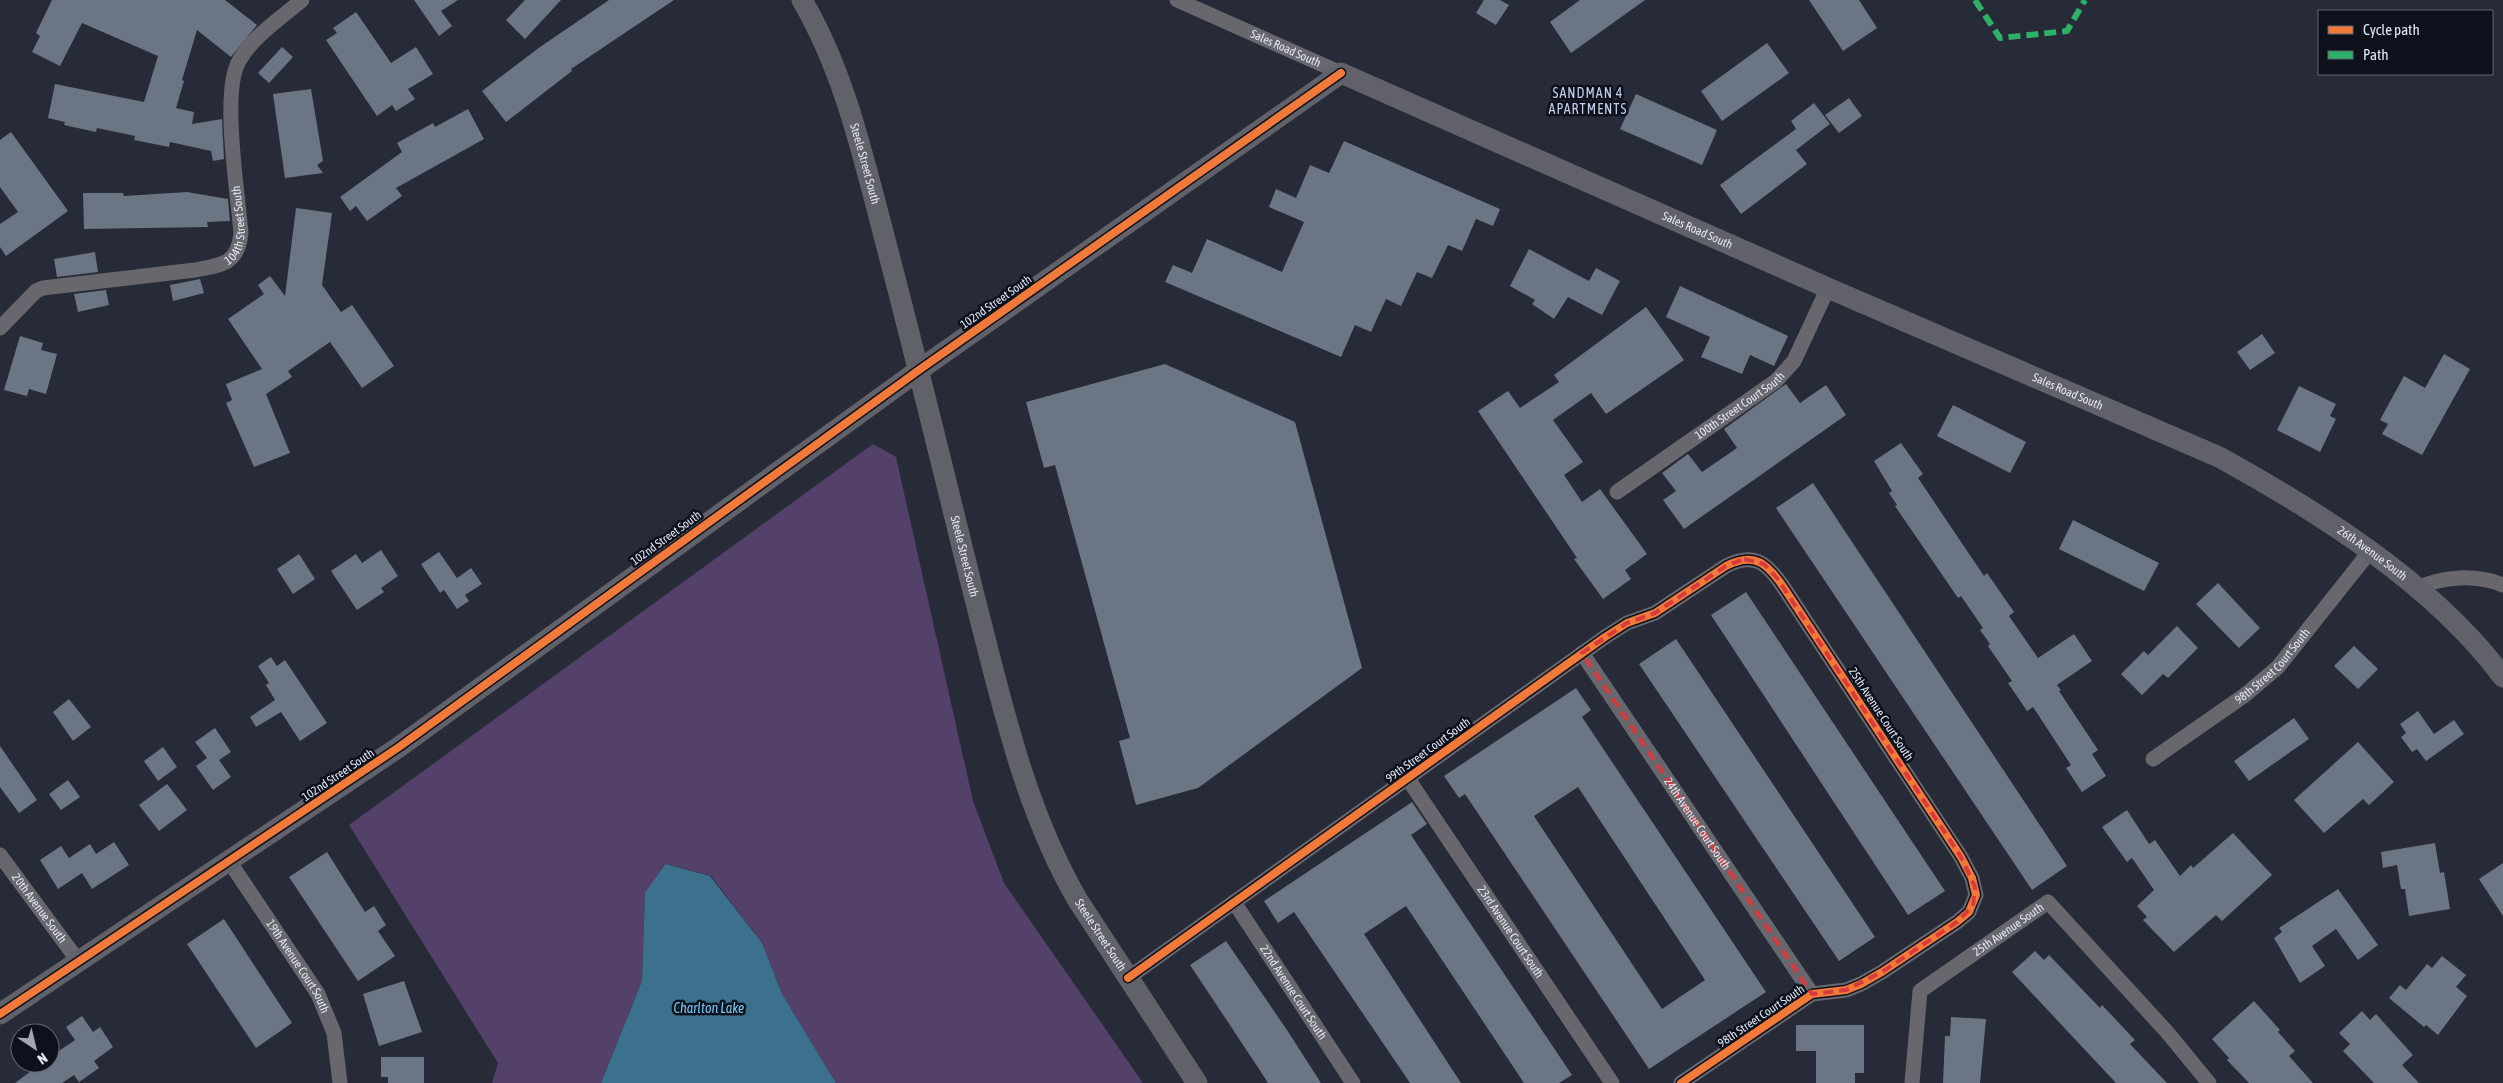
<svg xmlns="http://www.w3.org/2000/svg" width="2503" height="1083" font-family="'Asap Condensed',sans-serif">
	<rect width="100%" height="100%" fill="#272a37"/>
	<path fill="#54416a" d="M873 444 896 457 973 801 1004 883 1143 1083H836L782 994 762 943 711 876 667 864 645 892 642 981 601 1083H492L498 1063 349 825Z"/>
	<path fill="#3c718d" d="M666 864 710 876 762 943 782 994 836 1083H601L642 981 645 892Z"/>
	<g fill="#6c7583" fill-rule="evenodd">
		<path d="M52 0H225L257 25 231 57 197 30 182 80 184 81 176 108 194 112 192 124 222 119 224 159 213 161 211 151 170 142 169 147 134 140 135 136 97 128 96 132 64 125 65 122 48 118 55 84 144 102 158 56 82 23 60 66 32 52 40 36 36 33Z"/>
		<path d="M414 0H458L441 11 452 26 439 36Z"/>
		<path d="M525 0H561L525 39 506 20Z"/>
		<path d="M609 0H674L571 69 572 71 506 122 482 91 540 47Z"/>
		<path d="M1484 0H1500L1509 5 1496 25 1476 13Z"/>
		<path d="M1580 0H1645L1571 53 1550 22Z"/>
		<path d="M1809 0H1859L1877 28 1843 51Z"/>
		<path d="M356 12 391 63 416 47 433 74 408 89 415 99 396 111 392 105 377 116 326 40 337 33 333 28Z"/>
		<path d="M1767 43 1789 73 1722 121 1701 91Z"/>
		<path d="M282 47 293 57 269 83 258 73Z"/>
		<path d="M311 89 323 161 317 165 323 173 285 178 273 94Z"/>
		<path d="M1636 94 1717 130 1702 165 1620 129Z"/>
		<path d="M1849 98 1862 116 1839 133 1825 115Z"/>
		<path d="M1814 103 1830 124 1796 150 1807 164 1741 214 1720 185 1796 129 1791 121Z"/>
		<path d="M468 109 484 139 396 188 402 196 367 221 356 206 350 211 340 197 402 152 397 143 433 123 435 127Z"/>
		<path d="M11 132 68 211 6 256 0 247V224L18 212 0 187V140Z"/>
		<path d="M1344 141 1500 209 1493 226 1476 219 1462 251 1448 245 1432 278 1417 272 1401 306 1386 299 1371 332 1355 325 1341 357 1165 282 1173 265 1192 273 1207 239 1282 272 1304 222 1269 207 1276 189 1296 198 1310 165 1329 173Z"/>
		<path d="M187 192 228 199 230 221 207 222 208 227 84 229 83 193H123L124 196Z"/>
		<path d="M296 208 332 213 322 285 341 312 352 305 394 366 362 388 330 342 288 371 292 377 266 394 290 453 254 467 226 403 232 400 226 384 262 369 228 319 264 294 258 285 270 276 285 296Z"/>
		<path d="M1529 249 1589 281 1596 268 1620 281 1602 315 1568 297 1554 319 1532 304 1535 300 1510 286Z"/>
		<path d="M95 252 98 272 57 277 54 259Z"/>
		<path d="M200 279 204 293 173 301 170 285Z"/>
		<path d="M1680 286 1788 336 1774 366 1750 355 1742 374 1701 357 1710 337 1666 317Z"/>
		<path d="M106 290 109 305 78 312 74 294Z"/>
		<path d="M1646 307 1684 360 1606 414 1591 393 1553 420 1583 462 1564 475 1582 502 1600 489 1647 554 1625 570 1631 579 1603 599 1574 559 1577 558 1478 411 1508 391 1520 408 1559 382 1554 375Z"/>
		<path d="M2262 334 2275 353 2250 370 2237 352Z"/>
		<path d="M20 336 43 343 41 350 57 354 46 394 29 389 27 396 4 390Z"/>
		<path d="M2444 354 2470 369 2422 455 2382 434 2388 424 2380 420 2404 376 2425 388Z"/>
		<path d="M1165 364 1295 422 1362 668 1198 788 1136 805 1119 741 1130 738 1055 465 1044 468 1026 402Z"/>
		<path d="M1786 384 1800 403 1826 385 1846 415 1684 529 1663 500 1676 491 1662 473 1688 454 1702 472 1737 448 1724 429Z"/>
		<path d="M2299 386 2336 404 2330 416 2336 419 2320 452 2277 430Z"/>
		<path d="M1953 405 2026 442 2010 473 1937 436Z"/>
		<path d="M1901 443 1923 474 1918 478 1984 576 1987 573 2014 612 2009 616 2038 658 2074 634 2092 661 2057 685 2061 690 2059 691 2098 750 2092 754 2106 776 2082 792 2066 768 2071 765 2033 707 2027 711 2008 683 2012 681 1988 646 1990 644 1980 630 1983 628 1961 596 1958 598 1895 506 1897 505 1889 493 1892 491 1874 461Z"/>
		<path d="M1813 483 2067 866 2032 890 1776 508Z"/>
		<path d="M2073 520 2159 563 2144 591 2059 549Z"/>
		<path d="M381 550 398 576 381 588 384 592 357 610 331 571 356 554 362 563Z"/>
		<path d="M439 552 457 578 471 568 482 584 465 595 469 601 457 609 444 590 440 593 421 564Z"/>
		<path d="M299 554 315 579 293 594 277 569Z"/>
		<path d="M2218 583 2260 628 2239 648 2196 604Z"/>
		<path d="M1746 592 1945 891 1908 915 1711 615Z"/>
		<path d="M2177 626 2198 648 2168 678 2163 674 2142 695 2121 674 2144 651 2148 655Z"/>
		<path d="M1676 639 1875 937 1839 961 1639 664Z"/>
		<path d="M2354 646 2378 669 2358 689 2334 666Z"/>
		<path d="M271 657 277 666 285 660 327 723 300 741 281 712 256 727 250 717 275 700 266 685 269 683 258 666Z"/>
		<path d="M1576 688 1591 710 1582 717 1766 992 1649 1069 1465 794 1459 798 1444 776ZM1578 787 1705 980 1662 1009 1534 816Z"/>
		<path d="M69 699 91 727 73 741 53 712Z"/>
		<path d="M2418 711 2434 734 2454 720 2464 734 2426 761 2417 749 2412 752 2401 737 2406 733 2400 724Z"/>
		<path d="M2294 718 2309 739 2249 781 2234 761Z"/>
		<path d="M215 728 231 752 219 760 231 777 213 790 196 766 207 758 195 742Z"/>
		<path d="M2358 742 2394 782 2369 805 2363 799 2324 833 2294 800Z"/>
		<path d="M0 746 37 800 19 813 0 787Z"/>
		<path d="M163 747 177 767 158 781 144 761Z"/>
		<path d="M68 780 80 797 61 810 49 794Z"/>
		<path d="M167 784 187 810 159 831 139 805Z"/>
		<path d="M1412 802 1427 824 1411 835 1572 1075 1559 1083H1524L1406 906 1364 934 1461 1083H1410L1294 912 1278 923 1264 901Z"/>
		<path d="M2127 810 2149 844 2155 840 2180 876 2191 865 2193 868 2233 833 2272 875 2222 921 2216 915 2174 952 2143 920 2147 917 2137 906 2154 890 2132 858 2127 862 2102 827Z"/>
		<path d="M114 842 129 865 92 889 82 873 58 889 40 860 61 846 69 858 90 844 96 854Z"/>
		<path d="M2435 843 2440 873 2444 872 2450 909 2409 916 2405 889H2401L2397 865 2383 868 2381 852Z"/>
		<path d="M327 852 365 912 374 906 386 925 378 931 395 956 358 981 289 877Z"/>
		<path d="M2503 863V916L2479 879Z"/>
		<path d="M2338 889 2378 945 2358 960 2336 929 2312 946 2325 966 2300 983 2274 938 2282 932 2279 928Z"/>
		<path d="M224 919 292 1023 256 1048 187 944Z"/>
		<path d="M1226 941 1287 1030 1321 1083H1268L1261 1072 1190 965Z"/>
		<path d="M2035 951 2044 960 2049 955 2100 1008 2102 1005 2135 1040 2130 1044 2167 1083H2116L2012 972Z"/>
		<path d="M2442 956 2466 975 2456 987 2467 996 2438 1035 2426 1025 2424 1027 2389 998 2400 985 2406 990 2427 964 2432 968Z"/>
		<path d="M404 981 422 1032 379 1046 363 994Z"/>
		<path d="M2254 1001 2280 1030 2278 1032 2295 1051 2289 1056 2313 1083H2249L2227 1060 2229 1058 2212 1039Z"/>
		<path d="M2362 1011 2370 1020 2376 1014 2413 1055 2402 1065 2419 1083H2374L2343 1051 2350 1044 2339 1033Z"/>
		<path d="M82 1016 93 1032 100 1027 113 1047 94 1061 99 1068 79 1082 74 1075 62 1083H15L42 1063H50V1057L75 1040 66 1027Z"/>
		<path d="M1951 1017 1986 1019 1980 1083H1943L1945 1036H1950Z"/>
		<path d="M1796 1025H1864V1073H1855V1083H1816V1051H1796Z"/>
		<path d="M381 1057H424V1083H388V1077H381Z"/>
	</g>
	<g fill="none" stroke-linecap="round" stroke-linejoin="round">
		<g stroke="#68676d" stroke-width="15">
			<path id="s1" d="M1177 0 1341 73"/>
			<path id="s2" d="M0 328 36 291 43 288 195 270C222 265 238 264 241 233 238 194 221 91 239 61 253 36 281 18 302 0"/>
			<path id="s3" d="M1617 492 1776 381 1794 361 1828 288"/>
			<path d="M2416 589C2442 576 2476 574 2503 585"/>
			<path id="s4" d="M1582 653 1812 994"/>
			<path id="s5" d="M2153 759 2245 695 2278 667 2371 550"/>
			<path id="s6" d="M1408 779 1612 1083"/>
			<path id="s7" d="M0 855 79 962"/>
			<path id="s8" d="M229 861 318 994 334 1033 340 1083"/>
			<path id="s9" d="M1234 902 1353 1083"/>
			<path d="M1128 978 1605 637 1627 623 1655 613 1726 566C1755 551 1768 564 1784 588L1961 857 1972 878 1976 895 1969 912 1957 922 1882 972 1861 984 1846 990 1812 994 1681 1083"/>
			<path id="s10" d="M1912 1083 1920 991 2048 902 2167 1032 2209 1083"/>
		</g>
		<g stroke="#606169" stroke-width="21">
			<path id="s11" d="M802 0C844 72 862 152 883 232 915 353 944 474 974 595 1001 699 1023 805 1077 899L1197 1083"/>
			<path id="s12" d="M0 1014 399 747 919 370 1341 73 1828 288 2219 457C2319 512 2434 584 2503 677"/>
		</g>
		<path stroke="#2db169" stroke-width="6" stroke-dasharray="12 6" stroke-linecap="butt" d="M1975 0 2000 38 2067 31 2085 0"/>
		<defs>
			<g id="cycleway">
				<path d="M1128 978 1605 637 1627 623 1655 613 1726 566C1755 551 1768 564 1784 588L1961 857 1972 878 1976 895 1969 912 1957 922 1882 972 1861 984 1846 990 1812 994 1681 1083"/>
				<path d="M0 1014 399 747 919 370 1341 73"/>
			</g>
		</defs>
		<use href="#cycleway" stroke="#0d111b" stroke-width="11"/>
		<use href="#cycleway" stroke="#f17a3a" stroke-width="8"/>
	</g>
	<path fill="none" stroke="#d73b3d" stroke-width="4" stroke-dasharray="10 6" stroke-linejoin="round" d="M1744 559 1764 564 1777 578 1961 857 1975 887 1973 906 1957 922 1882 972 1846 990 1812 994 1582 653 1627 623 1655 613 1726 566Z"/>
	<g text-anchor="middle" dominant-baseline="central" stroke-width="5" stroke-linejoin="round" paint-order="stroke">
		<g font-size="12" fill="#e3e8f7" stroke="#0d111b">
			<text stroke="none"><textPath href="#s1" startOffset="119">Sales Road South</textPath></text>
			<text stroke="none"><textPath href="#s11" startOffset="176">Steele Street South</textPath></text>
			<text stroke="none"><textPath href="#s2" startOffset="285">104th Street South</textPath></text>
			<text stroke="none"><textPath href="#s12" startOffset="2028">Sales Road South</textPath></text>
			<text transform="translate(996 302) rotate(-35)">102nd Street South</text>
			<text stroke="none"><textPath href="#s12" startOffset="2432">Sales Road South</textPath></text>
			<text stroke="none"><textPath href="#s3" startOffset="150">100th Street Court South</textPath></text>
			<text transform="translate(666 538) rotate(-36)">102nd Street South</text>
			<text stroke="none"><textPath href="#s12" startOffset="2778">26th Avenue South</textPath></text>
			<text stroke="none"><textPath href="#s11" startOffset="581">Steele Street South</textPath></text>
			<text stroke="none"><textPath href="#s5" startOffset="152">98th Street Court South</textPath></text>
			<text transform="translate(1881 714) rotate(57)">25th Avenue Court South</text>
			<text transform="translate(1428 750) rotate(-36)">99th Street Court South</text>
			<text transform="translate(338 775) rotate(-34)">102nd Street South</text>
			<text stroke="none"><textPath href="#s4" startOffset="206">24th Avenue Court South</textPath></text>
			<text stroke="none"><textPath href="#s7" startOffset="66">20th Avenue South</textPath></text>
			<text stroke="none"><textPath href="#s10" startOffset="200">25th Avenue South</textPath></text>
			<text stroke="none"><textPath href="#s6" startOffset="184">23rd Avenue Court South</textPath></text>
			<text stroke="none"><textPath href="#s11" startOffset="986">Steele Street South</textPath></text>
			<text stroke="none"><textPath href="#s8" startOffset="126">19th Avenue Court South</textPath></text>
			<text stroke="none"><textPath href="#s9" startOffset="108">22nd Avenue Court South</textPath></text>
			<text transform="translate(1761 1016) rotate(-34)">98th Street Court South</text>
		</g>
		<g font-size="14" letter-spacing="1" fill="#c5cfed" stroke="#0d111b">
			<text x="1588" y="93">SANDMAN 4<tspan x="1588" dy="16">APARTMENTS</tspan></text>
		</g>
		<g font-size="14" font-style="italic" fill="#73cbf8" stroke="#0d111b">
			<text x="709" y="1008">Charlton Lake</text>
		</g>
	</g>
	<rect x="2318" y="10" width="175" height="65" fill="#0d111b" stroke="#636773"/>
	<rect x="2328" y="26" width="25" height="8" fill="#f17a3a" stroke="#636773"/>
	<text x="2363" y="35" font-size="15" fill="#e3e8f7">Cycle path</text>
	<rect x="2328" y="51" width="25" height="8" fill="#2db169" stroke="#636773"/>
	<text x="2363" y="60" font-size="15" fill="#e3e8f7">Path</text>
	<g transform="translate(35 1048) rotate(145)"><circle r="24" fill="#0d111b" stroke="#636773"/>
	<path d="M0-4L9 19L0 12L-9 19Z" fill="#a1a6b4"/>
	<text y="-8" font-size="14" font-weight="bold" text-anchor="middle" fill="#e3e8f7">N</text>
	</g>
</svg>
